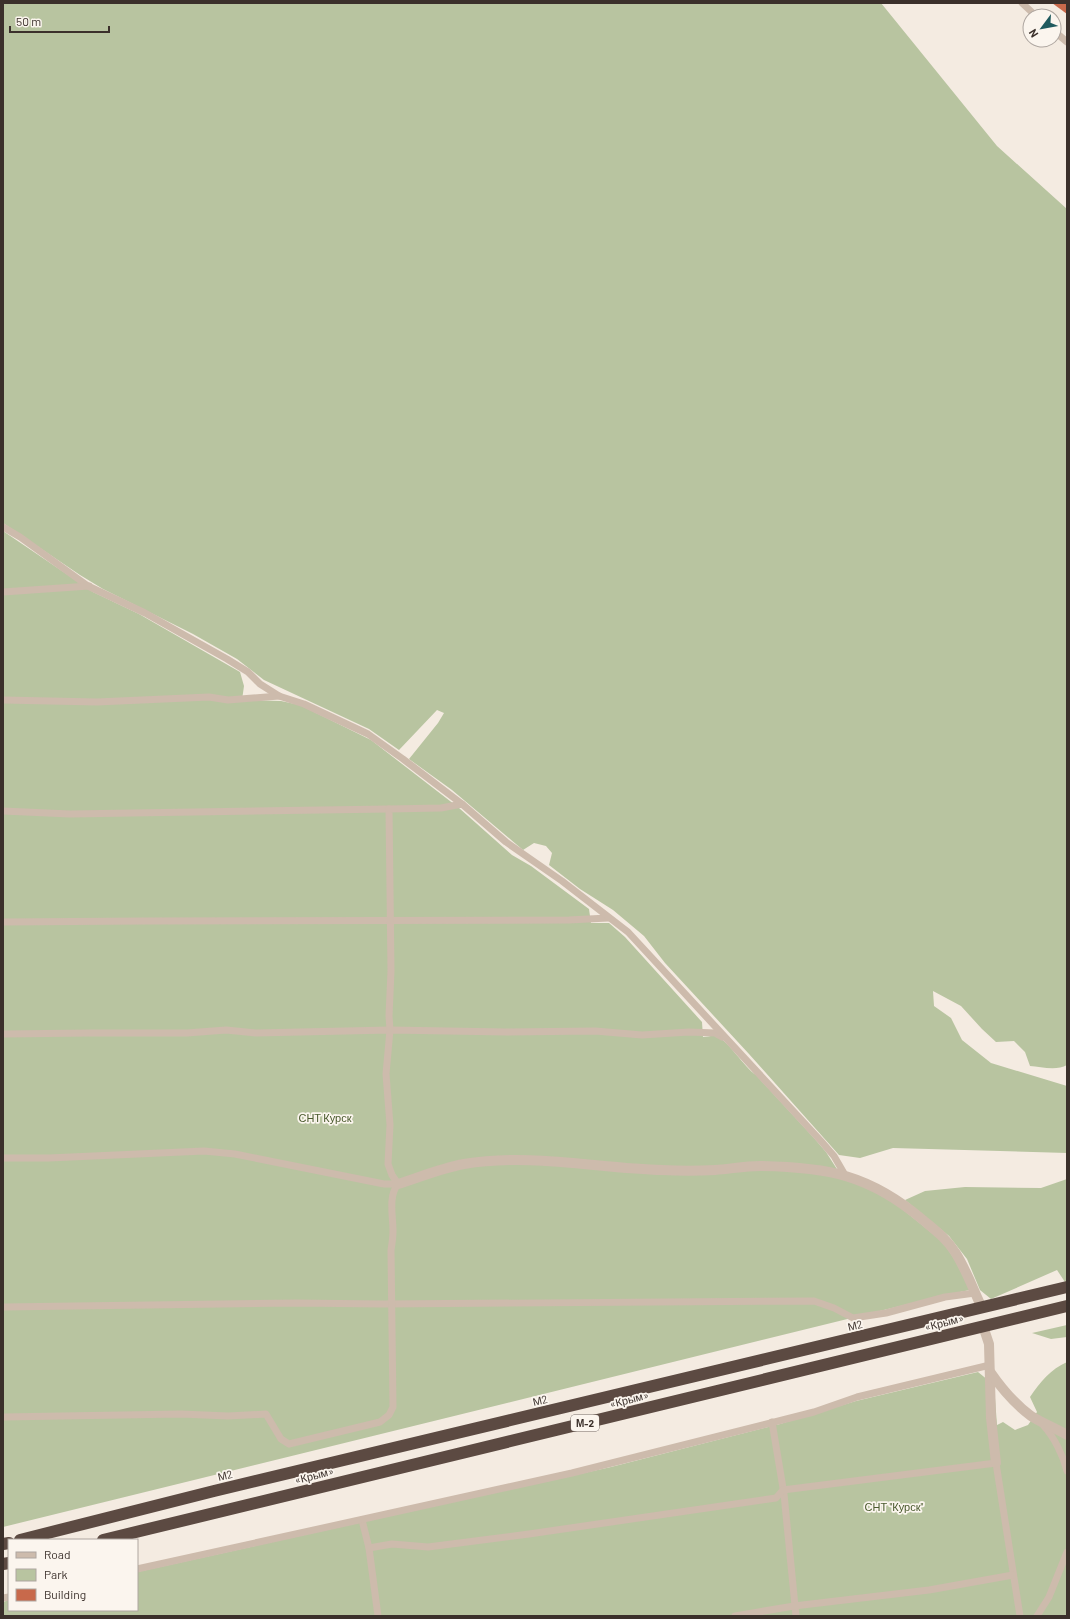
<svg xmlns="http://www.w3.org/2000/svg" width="1070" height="1619" font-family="Barlow,sans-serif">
	<rect width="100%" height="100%" fill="#f4ebe1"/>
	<g fill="#b8c4a0">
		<path d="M3 3H881L997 146 1067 209V1065C1057 1071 1041 1067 1030 1066L1025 1052 1014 1041 996 1042 982 1029 961 1006 933 991 934 1006 951 1018 962 1040 991 1063 1067 1086V1153L893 1148 860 1158 839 1155 749 1054 665 963 644 936 613 910 580 889 549 865 552 853 546 846 534 843 523 850 452 790 409 759 438 723 444 713 437 710 399 750 369 729 264 680 237 659 193 634 103 589 80 575 3 523Z"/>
		<path d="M3 531 93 592 139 614 240 672 244 686 242 700 281 701 300 705 371 740 459 808 512 855 531 866 589 909 591 923H609L625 937 702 1022 703 1037C707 1037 712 1035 716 1036 727 1039 744 1067 756 1075L814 1138 826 1152 842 1177 871 1189 896 1204 943 1242 955 1260 970 1290 945 1295 3 1527Z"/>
		<path d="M1067 1179V1281L1065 1282 1057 1270 991 1299 980 1290 967 1259 949 1236 905 1200 925 1191 965 1187 1041 1188Z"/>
		<path d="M1067 1325V1337L1051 1339 1032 1333Z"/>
		<path d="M1067 1362V1616H3V1602L9 1600V1610H137V1572L611 1467 780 1424 856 1401 978 1372 994 1385 997 1425 1003 1422 1015 1430 1028 1425 1037 1412 1030 1397C1040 1382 1051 1369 1067 1362Z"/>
	</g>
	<path fill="#c8694b" d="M1052 3H1067V14Z"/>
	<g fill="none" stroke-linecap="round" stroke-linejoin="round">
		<g stroke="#cdbbac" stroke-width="7">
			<path d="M1022 3 1036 16"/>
			<path d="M1054 31 1067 42"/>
			<path d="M3 527 20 537 88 586 145 613 227 659 248 672 260 684 279 696 304 704 368 734 403 759 462 804"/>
			<path d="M3 592 89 586"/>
			<path d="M3 700 97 702 209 697 228 700 279 696"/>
			<path d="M3 811 70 814 389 809"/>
			<path d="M3 922 143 921 569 920 608 918"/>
			<path d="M3 1034 89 1033H187L226 1030 256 1033 390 1030 506 1032 595 1031 642 1035 689 1032 715 1033 722 1037"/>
			<path d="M3 1158H49L204 1151 235 1154 384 1184H398"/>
			<path d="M398 1184 392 1175 388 1164 390 1125 386 1074 390 1030 389 1016 391 971 389 809 441 808 462 804 506 842 562 881 628 932 821 1141 834 1156 845 1175"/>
			<path d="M3 1307 297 1303 382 1304 814 1301 834 1308 853 1318 886 1313 945 1297 975 1293"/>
			<path d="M3 1417 181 1414 228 1416 266 1414 281 1439 289 1444 380 1422 389 1415 393 1407 391 1250C392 1244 393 1237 393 1231 393 1216 388 1196 398 1184"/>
			<path d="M772 1422 784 1494 796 1616"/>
			<path d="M1043 1425C1054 1437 1063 1455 1067 1471"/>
			<path d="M362 1520 369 1548 378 1616"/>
			<path d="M369 1548 392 1544 428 1547 529 1534 776 1498 783 1490 996 1463 1020 1616"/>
			<path d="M137 1569 572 1473 814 1412 857 1397 990 1365"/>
			<path d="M3 1598 9 1597"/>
			<path d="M735 1616 794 1606 929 1590 1013 1575"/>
			<path d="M1037 1616 1049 1597 1067 1552"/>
		</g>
		<g stroke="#cdbbac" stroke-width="10">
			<path d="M398 1184C420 1177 442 1168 464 1164 529 1153 597 1168 662 1170 680 1171 697 1171 715 1170 730 1169 745 1166 760 1166 828 1167 870 1175 923 1220 935 1230 947 1239 955 1252 966 1269 973 1289 982 1308"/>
			<path d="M983 1326 989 1344 991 1418 996 1463"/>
			<path d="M991 1373C1002 1389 1015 1404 1031 1416 1042 1423 1055 1428 1067 1435"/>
		</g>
		<g stroke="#5c4a42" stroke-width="12">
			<path d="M20 1540 214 1491 1067 1287"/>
			<path d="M103 1540 1067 1306"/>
			<path d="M3 1544 9 1543"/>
			<path d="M3 1564 9 1563"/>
		</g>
	</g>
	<g text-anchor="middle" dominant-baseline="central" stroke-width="3.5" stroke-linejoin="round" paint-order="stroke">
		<rect fill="#fbf5ee" stroke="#756b66" stroke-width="1" x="571" y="1415" width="28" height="16" rx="3"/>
		<g font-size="10" font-weight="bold" fill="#3b302b">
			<text x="585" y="1423">М-2</text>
		</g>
		<g font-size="11" fill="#4a5a2e" stroke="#fbf5ee">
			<text x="325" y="1117">СНТ Курск</text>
			<text x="894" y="1506">СНТ "Курск"</text>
		</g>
		<g font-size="11" fill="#3b302b" stroke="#fbf5ee">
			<text transform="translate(944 1322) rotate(-14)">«Крым»</text>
			<text transform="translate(855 1325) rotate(-13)">М2</text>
			<text transform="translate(629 1399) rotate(-14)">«Крым»</text>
			<text transform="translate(540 1400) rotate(-13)">М2</text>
			<text transform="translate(225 1475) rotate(-13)">М2</text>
			<text transform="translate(314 1475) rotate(-14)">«Крым»</text>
		</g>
	</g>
	<rect width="1070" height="1619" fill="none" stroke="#3b302b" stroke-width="8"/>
	<rect x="8" y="1539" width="130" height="72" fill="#fbf5ee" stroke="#aea6a0"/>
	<rect x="16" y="1552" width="20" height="6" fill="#cdbbac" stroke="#aea6a0"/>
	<text x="44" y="1559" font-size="12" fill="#3b302b">Road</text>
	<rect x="16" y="1569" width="20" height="12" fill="#b8c4a0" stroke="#aea6a0"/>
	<text x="44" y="1579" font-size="12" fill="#3b302b">Park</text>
	<rect x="16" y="1589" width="20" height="12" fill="#c8694b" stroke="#aea6a0"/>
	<text x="44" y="1599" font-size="12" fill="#3b302b">Building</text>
	<g transform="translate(1042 28) rotate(238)"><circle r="19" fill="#fbf5ee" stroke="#aea6a0"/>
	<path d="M0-3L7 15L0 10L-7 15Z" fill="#1f5a5e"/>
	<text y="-6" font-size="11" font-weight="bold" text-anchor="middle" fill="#3b302b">N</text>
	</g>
	<path d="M10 26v6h99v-6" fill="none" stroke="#3b302b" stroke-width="2"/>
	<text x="16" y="26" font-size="12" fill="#3b302b" stroke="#fbf5ee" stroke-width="3" paint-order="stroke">50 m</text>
</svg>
